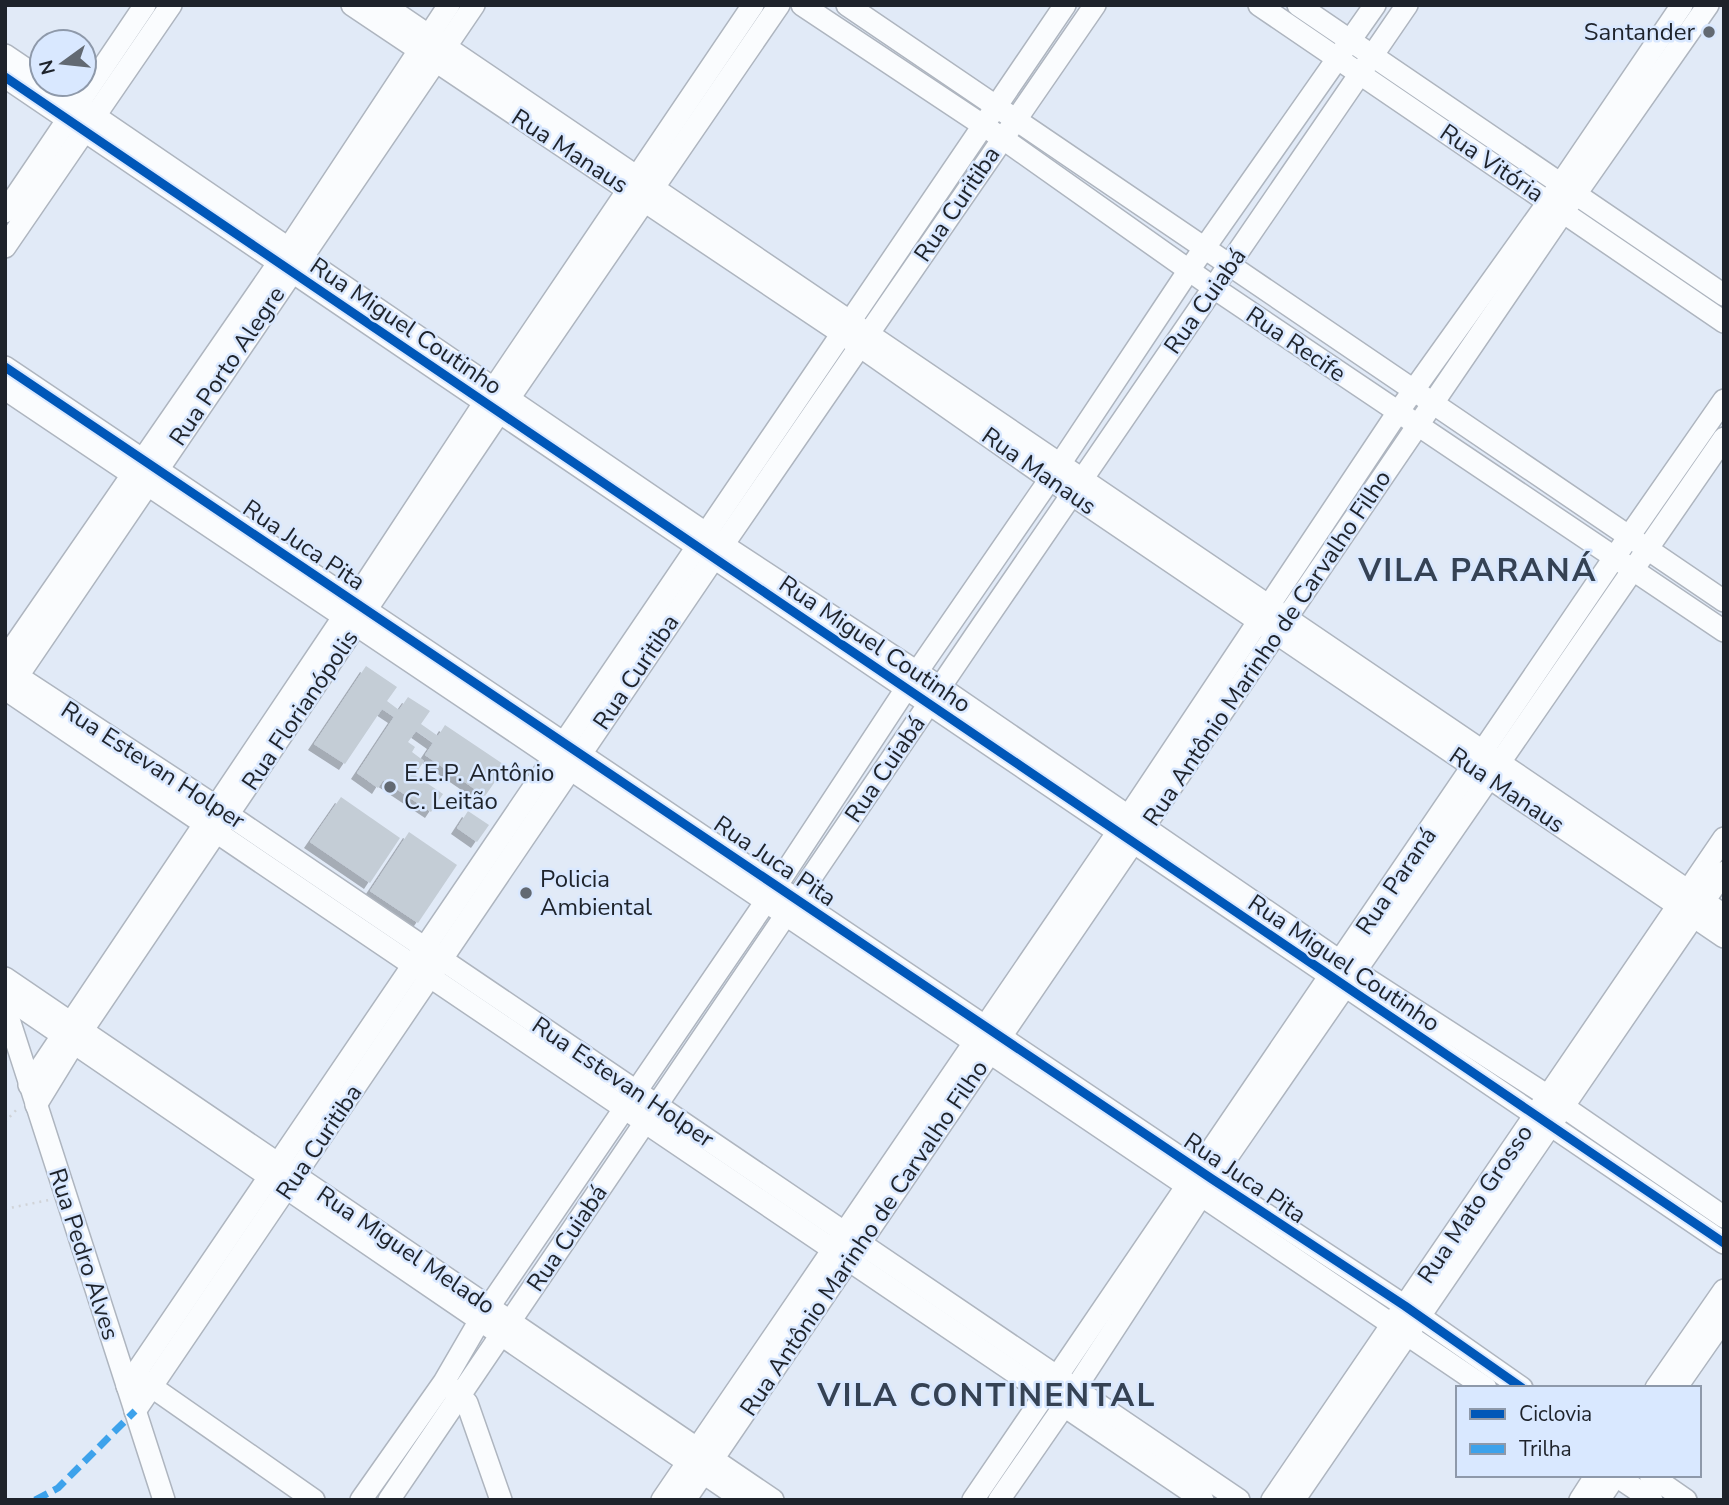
<svg xmlns="http://www.w3.org/2000/svg" width="1729" height="1505" font-family="'Nunito Sans',sans-serif">
	<defs>
		<filter id="shadow"><feDropShadow dx="-6" dy="6" stdDeviation="0" flood-color="#0004"/></filter>
	</defs>
	<rect width="100%" height="100%" fill="#e1eaf7"/>
	<g fill="#c4cdd6" filter="url(#shadow)">
		<path d="M366 666 397 687 387 701 399 710 408 697 430 711 421 724 438 736 445 725 506 766 485 796 425 755 433 743 416 731 408 742 415 747 412 752 424 761 415 775 443 794 431 812 383 780 378 788 357 773 394 717 382 709 345 764 314 744Z"/>
		<path d="M341 797 400 838 370 883 310 842Z"/>
		<path d="M468 811 489 825 477 842 457 828Z"/>
		<path d="M409 832 457 865 418 923 370 891Z"/>
	</g>
	<g fill="none" stroke-linecap="round" stroke-linejoin="round">
		<defs>
			<g id="minor">
				<path d="M352 5 841 333 1071 494 1724 937"/>
				<path d="M384 5 1724 915"/>
				<path d="M802 5 1002 138 1214 288 1724 631"/>
				<path d="M847 5 1724 601"/>
				<path d="M1259 5 1724 322"/>
				<path d="M1298 5 1724 295"/>
				<path d="M5 55 42 80"/>
				<path d="M5 77 1724 1243"/>
				<path d="M48 84 723 545 940 687 1341 962 1548 1096 1724 1217"/>
				<path d="M5 212 145 5"/>
				<path d="M5 247 171 5"/>
				<path d="M5 367 1212 1179 1405 1306 1522 1388"/>
				<path d="M5 389C500 720 992 1055 1486 1388"/>
				<path d="M5 659 288 249 449 5"/>
				<path d="M5 668 229 815 1239 1500"/>
				<path d="M11 686 474 5"/>
				<path d="M5 689 1203 1500"/>
				<path d="M5 978 773 1500"/>
				<path d="M5 996 743 1500"/>
				<path d="M5 1007 164 1500"/>
				<path d="M29 1085 354 601 494 388 753 5"/>
				<path d="M36 1105 74 1043 499 413 779 5"/>
				<path d="M142 1380 314 1500"/>
				<path d="M127 1386 1065 5"/>
				<path d="M451 1388 467 1403 501 1500"/>
				<path d="M1656 1388 1724 1290"/>
				<path d="M1676 1388 1724 1319"/>
				<path d="M135 1411 714 558 1095 5"/>
				<path d="M1615 1475 1652 1500"/>
				<path d="M1650 1475 1686 1500"/>
				<path d="M361 1500 444 1382 480 1320 777 885 917 672 1050 479 1189 270 1375 5"/>
				<path d="M389 1500C728 1001 1064 501 1407 5"/>
				<path d="M662 1500 1128 817 1398 412 1549 201 1682 5"/>
				<path d="M685 1500 1564 211 1708 5"/>
				<path d="M973 1500 1614 558 1724 400"/>
				<path d="M999 1500 1064 1406 1212 1179 1724 438"/>
				<path d="M1272 1500 1724 838"/>
				<path d="M1294 1500 1724 872"/>
				<path d="M1580 1500 1596 1475"/>
				<path d="M1599 1500 1616 1475"/>
			</g>
		</defs>
		<use href="#minor" stroke="#aeb5bf" stroke-width="24"/>
		<g stroke="#d0d3d7" stroke-width="2.5" stroke-dasharray="2 5" stroke-linecap="butt">
			<path d="M5 1122 19 1107"/>
			<path d="M5 1209 49 1200"/>
		</g>
		<use href="#minor" stroke="#fafcfe" stroke-width="21"/>
		<path stroke="#3da2eb" stroke-width="7" stroke-dasharray="14 7" stroke-linecap="butt" d="M35 1500 58 1488 135 1411"/>
		<defs>
			<g id="cycleway">
				<path d="M5 77 1724 1243"/>
				<path d="M5 367 1212 1179 1405 1306 1522 1388"/>
			</g>
		</defs>
		<use href="#cycleway" stroke="#d9e8ff" stroke-width="13"/>
		<use href="#cycleway" stroke="#0057b8" stroke-width="9"/>
	</g>
	<g fill="#626972" stroke="#d9e8ff" stroke-width="2.5">
		<circle cx="1709" cy="32" r="7"/>
		<circle cx="390" cy="787" r="7"/>
		<circle cx="526" cy="893" r="7"/>
	</g>
	<g text-anchor="middle" dominant-baseline="central" stroke-width="5" stroke-linejoin="round" paint-order="stroke">
		<g font-size="24" fill="#1e232b" stroke="#d9e8ff" text-anchor="start">
			<text x="1695" y="32" text-anchor="end">Santander</text>
			<text x="404" y="773">E.E.P. Antônio<tspan x="404" dy="28">C. Leitão</tspan></text>
			<text x="540" y="879">Policia<tspan x="540" dy="28">Ambiental</tspan></text>
		</g>
		<g font-size="24" fill="#1e232b" stroke="#d9e8ff">
			<text transform="translate(570 151) rotate(33)">Rua Manaus</text>
			<text transform="translate(1492 163) rotate(34)">Rua Vitória</text>
			<text transform="translate(957 204) rotate(-56)">Rua Curitiba</text>
			<text transform="translate(1205 301) rotate(-55)">Rua Cuiabá</text>
			<text transform="translate(406 326) rotate(34)">Rua Miguel Coutinho</text>
			<text transform="translate(1296 344) rotate(34)">Rua Recife</text>
			<text transform="translate(227 366) rotate(-56)">Rua Porto Alegre</text>
			<text transform="translate(1039 471) rotate(35)">Rua Manaus</text>
			<text transform="translate(304 545) rotate(34)">Rua Juca Pita</text>
			<text transform="translate(875 644) rotate(34)">Rua Miguel Coutinho</text>
			<text transform="translate(1267 648) rotate(-56)">Rua Antônio Marinho de Carvalho Filho</text>
			<text transform="translate(636 672) rotate(-56)">Rua Curitiba</text>
			<text transform="translate(300 710) rotate(-56)">Rua Florianópolis</text>
			<text transform="translate(153 765) rotate(33)">Rua Estevan Holper</text>
			<text transform="translate(885 769) rotate(-56)">Rua Cuiabá</text>
			<text transform="translate(1507 790) rotate(34)">Rua Manaus</text>
			<text transform="translate(775 861) rotate(34)">Rua Juca Pita</text>
			<text transform="translate(1396 881) rotate(-56)">Rua Paraná</text>
			<text transform="translate(1344 963) rotate(34)">Rua Miguel Coutinho</text>
			<text transform="translate(623 1082) rotate(34)">Rua Estevan Holper</text>
			<text transform="translate(319 1142) rotate(-56)">Rua Curitiba</text>
			<text transform="translate(1245 1178) rotate(34)">Rua Juca Pita</text>
			<text transform="translate(1475 1204) rotate(-56)">Rua Mato Grosso</text>
			<text transform="translate(567 1238) rotate(-56)">Rua Cuiabá</text>
			<text transform="translate(864 1238) rotate(-56)">Rua Antônio Marinho de Carvalho Filho</text>
			<text transform="translate(406 1250) rotate(34)">Rua Miguel Melado</text>
			<text transform="translate(84 1254) rotate(72)">Rua Pedro Alves</text>
		</g>
		<g font-size="32" font-weight="bold" letter-spacing="2" fill="#354254" stroke="#d9e8ff">
			<text x="1478" y="570">VILA PARANÁ</text>
			<text x="987" y="1395">VILA CONTINENTAL</text>
		</g>
	</g>
	<rect width="1729" height="1505" fill="none" stroke="#1e232b" stroke-width="14"/>
	<rect x="1456" y="1386" width="245" height="91" fill="#d9e8ff" stroke="#8e99aa" stroke-width="2"/>
	<rect x="1470" y="1409" width="35" height="10" fill="#0057b8" stroke="#8e99aa" stroke-width="2"/>
	<text x="1519" y="1421" font-size="21" fill="#1e232b">Ciclovia</text>
	<rect x="1470" y="1444" width="35" height="10" fill="#3da2eb" stroke="#8e99aa" stroke-width="2"/>
	<text x="1519" y="1456" font-size="21" fill="#1e232b">Trilha</text>
	<g transform="translate(63 63) rotate(255)"><circle r="33" fill="#d9e8ff" stroke="#8e99aa" stroke-width="2"/>
	<path d="M0-5L12 26L0 18L-12 26Z" fill="#626972"/>
	<text y="-10" font-size="19" font-weight="bold" text-anchor="middle" fill="#1e232b">N</text>
	</g>
</svg>
